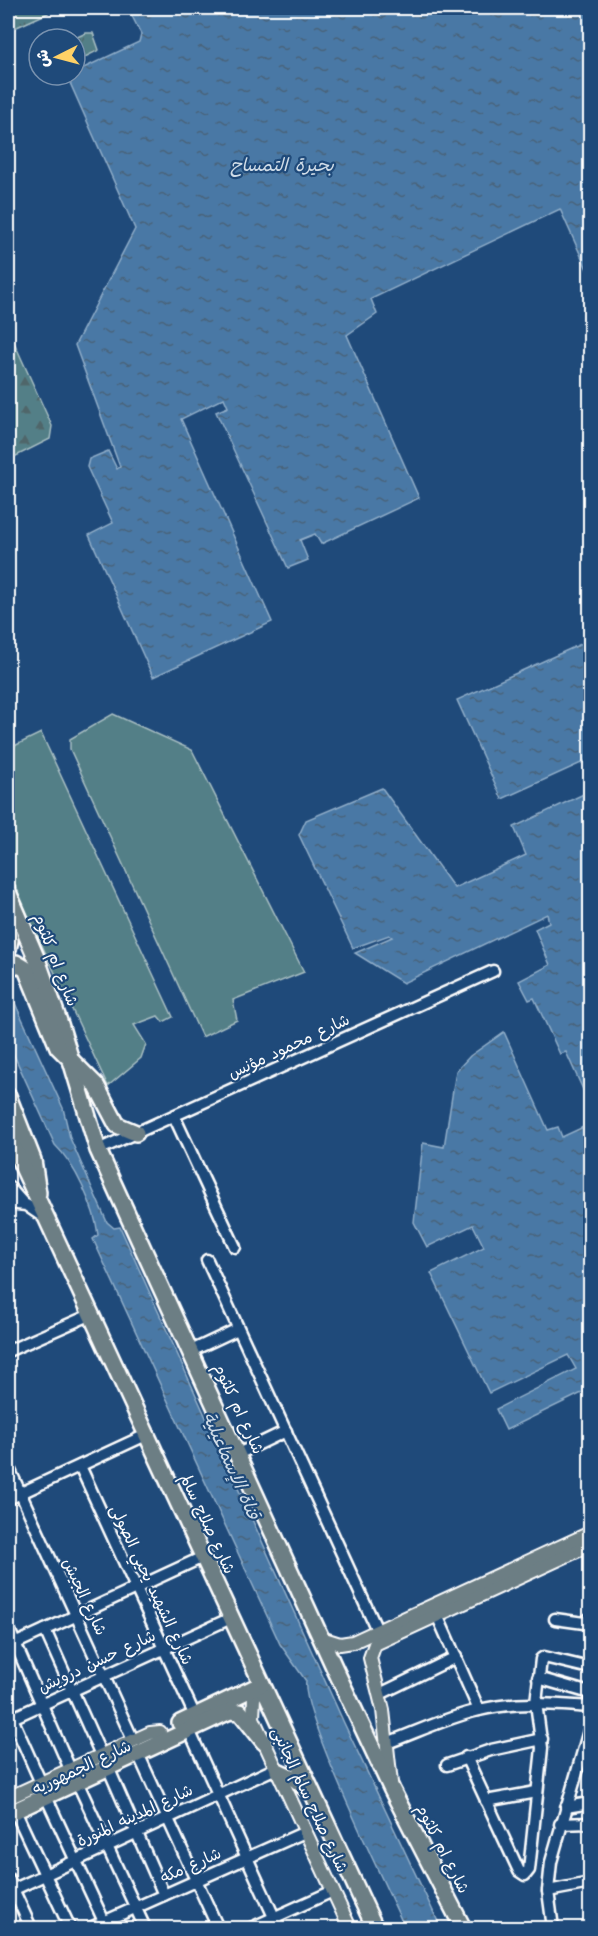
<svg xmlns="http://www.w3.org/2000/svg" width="598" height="1936" font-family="Kalam,'Playpen Sans Arabic',sans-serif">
	<defs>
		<pattern id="grass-tufts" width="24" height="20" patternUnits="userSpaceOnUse" patternTransform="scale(1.5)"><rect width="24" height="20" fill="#537f87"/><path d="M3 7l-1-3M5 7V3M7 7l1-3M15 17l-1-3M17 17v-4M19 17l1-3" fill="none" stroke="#50666a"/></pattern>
		<pattern id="forest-firs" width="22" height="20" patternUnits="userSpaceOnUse" patternTransform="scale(1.5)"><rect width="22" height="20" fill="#537f87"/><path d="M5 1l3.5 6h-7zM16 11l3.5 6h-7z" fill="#50666a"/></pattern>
		<pattern id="water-ripples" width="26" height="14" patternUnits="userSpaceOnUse" patternTransform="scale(1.5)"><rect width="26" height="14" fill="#4878a5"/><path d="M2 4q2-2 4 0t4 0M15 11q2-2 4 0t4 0" fill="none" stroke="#4a6278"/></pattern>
	</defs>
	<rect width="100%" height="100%" fill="#1f4a7a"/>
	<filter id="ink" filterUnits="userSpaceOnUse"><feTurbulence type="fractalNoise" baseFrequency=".0167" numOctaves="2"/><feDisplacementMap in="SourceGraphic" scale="12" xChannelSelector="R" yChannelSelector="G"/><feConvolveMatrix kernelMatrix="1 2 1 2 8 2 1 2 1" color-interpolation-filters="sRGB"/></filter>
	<g filter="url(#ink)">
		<g fill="url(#grass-tufts)" stroke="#a9bfc3" stroke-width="1.5">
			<path d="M8 8H47L48 13 8 31Z"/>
			<path d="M86 33H93L99 50 75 62V39H73Z"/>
		</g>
		<path fill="url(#forest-firs)" stroke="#a9bfc3" stroke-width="1.5" d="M8 329 52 426 50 439 8 460Z"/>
		<g fill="#537f87" stroke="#a9bfc3" stroke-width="1.5">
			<path d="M113 714 192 750 304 972 233 1000 237 1020 202 1037 70 749V739Z"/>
			<path d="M41 733 173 1017 163 1022 158 1016 134 1025 146 1044 141 1058 108 1086 8 873V749Z"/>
		</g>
		<g fill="url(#water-ripples)" stroke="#91aec9" stroke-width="1.5">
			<path d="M128 8H590V276L560 209 371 299 377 314 347 335 419 498 321 544 315 534 300 540 308 560 288 568 216 412 228 407 224 398 181 419 272 622 153 677 89 535 113 523 87 467 89 459 108 451 117 469 120 467 75 345 135 229 67 76 75 75V72L139 42 141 34Z"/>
			<path d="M590 640V759L502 799 457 700Z"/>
			<path d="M382 788 454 888 526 855 514 827 590 791V1105L566 1052 560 1054 534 998 529 1000 519 981 550 965 535 929 549 922 547 914 403 983 355 953 392 937 389 935 353 948 299 835 306 820Z"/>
			<path d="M8 988 63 1108 70 1138 107 1222 114 1228 120 1227 344 1723 441 1928H405C387 1888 300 1713 306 1681L280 1644 93 1239 98 1235C95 1208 75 1164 55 1145L8 1042Z"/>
			<path d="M504 1032 548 1130 558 1127 562 1137 590 1124V1389L506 1430 496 1409 576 1369 568 1355 489 1393 431 1273 484 1247 473 1225 427 1247 414 1222 423 1143 444 1147 456 1071 470 1056Z"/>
		</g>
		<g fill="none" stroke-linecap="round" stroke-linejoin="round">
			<defs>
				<g id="minor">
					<path d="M174 1116 235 1247"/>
					<path d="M98 1150 493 971"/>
					<path d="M8 1186 23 1203"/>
					<path d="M8 1203 26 1205 45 1218"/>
					<path d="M207 1260 377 1630"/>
					<path d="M8 1351 90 1315"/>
					<path d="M191 1351 238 1329"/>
					<path d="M238 1454 286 1431"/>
					<path d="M8 1466 133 1740"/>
					<path d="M80 1466 195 1716"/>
					<path d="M8 1499 146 1435"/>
					<path d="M437 1615 479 1710"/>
					<path d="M555 1619 584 1623 590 1618"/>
					<path d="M8 1627 70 1769"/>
					<path d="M45 1630 101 1755"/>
					<path d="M8 1647 203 1557"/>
					<path d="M538 1678 590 1693"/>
					<path d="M380 1694 456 1657"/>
					<path d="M8 1709 41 1783"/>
					<path d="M8 1720 231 1618"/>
					<path d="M189 1730 279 1928"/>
					<path d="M387 1743C417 1732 448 1717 479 1710 516 1701 552 1704 590 1707"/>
					<path d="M466 1757 519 1871 525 1875 529 1870 542 1748 536 1703 541 1659 544 1657 590 1668"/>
					<path d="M141 1760 218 1928"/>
					<path d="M447 1765 491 1750 542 1739"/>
					<path d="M111 1774 164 1895"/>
					<path d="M80 1788 145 1928"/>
					<path d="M486 1801 536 1792"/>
					<path d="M49 1803 107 1928"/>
					<path d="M566 1807 590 1803"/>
					<path d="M18 1817 70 1928"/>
					<path d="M560 1824 590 1823"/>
					<path d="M8 1878 31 1928"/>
					<path d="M548 1891 590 1883"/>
					<path d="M8 1892 276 1768"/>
					<path d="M90 1928 305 1832"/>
					<path d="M251 1928 333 1891"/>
					<path d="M553 1928 548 1891 551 1862 590 1727"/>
				</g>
				<g id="major">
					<path d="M321 1638 340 1644 353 1642 590 1533"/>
					<path d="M262 1684 254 1698 253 1718 350 1928"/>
					<path d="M391 1783 383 1710 370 1658 375 1644 590 1545"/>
					<path d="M8 1798 150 1733 160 1732"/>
				</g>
				<g id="highway">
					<path d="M8 892 38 962 60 1024 98 1150 335 1669 392 1790 463 1928"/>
					<path d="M8 929 10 940 8 949"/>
					<path d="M8 963H16L26 969 58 1047 96 1085 117 1125 136 1133"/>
					<path d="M8 1096 33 1160 38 1193"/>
					<path d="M8 1135 375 1928"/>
					<path d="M180 1723 262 1684"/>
					<path d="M278 1771 295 1779 310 1792"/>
					<path d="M8 1814 230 1711 240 1712 264 1742"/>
				</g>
			</defs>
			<use href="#minor" stroke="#fff" stroke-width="15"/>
			<use href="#major" stroke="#fff" stroke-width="16"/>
			<use href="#highway" stroke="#fff" stroke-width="20"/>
			<use href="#minor" stroke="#1f4a7a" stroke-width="10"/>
			<use href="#major" stroke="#6c7e84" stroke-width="12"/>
			<use href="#highway" stroke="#6c7e84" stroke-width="15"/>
		</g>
	</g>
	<g text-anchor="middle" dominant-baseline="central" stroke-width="4.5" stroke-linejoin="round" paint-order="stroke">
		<g font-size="16" fill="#fff" stroke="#1f4a7a">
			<text transform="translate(55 960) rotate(69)">شارع ام كلثوم</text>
			<text transform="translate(289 1047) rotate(-25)">شارع محمود مؤنس</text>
			<text transform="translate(238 1409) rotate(65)">شارع ام كلثوم</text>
			<text transform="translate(207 1524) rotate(65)">شارع صلاح سالم</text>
			<text transform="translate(151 1585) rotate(65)">شارع الشهيد يحيي الصولى</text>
			<text transform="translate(84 1597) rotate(65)">شارع الجيش</text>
			<text transform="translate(97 1662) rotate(-25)">شارع حسن درويش</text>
			<text transform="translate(82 1768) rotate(-25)">شارع الجمهوريه</text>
			<text transform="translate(309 1800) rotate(65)">شارع صلاح سالم الجانبى</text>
			<text transform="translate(135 1816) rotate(-25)">شارع المدينه المنورة</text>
			<text transform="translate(442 1849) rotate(63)">شارع ام كلثوم</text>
			<text transform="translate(191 1866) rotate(-24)">شارع مكه</text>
		</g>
		<g font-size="18" font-style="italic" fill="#d1dde8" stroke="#1f4a7a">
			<text x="282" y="166">بحيرة التمساح</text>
			<text transform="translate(230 1466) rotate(66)">قناة الإسماعيلية</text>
		</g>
	</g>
	<rect width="598" height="1936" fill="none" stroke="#1f4a7a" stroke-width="30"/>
	<rect x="15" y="15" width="568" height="1906" fill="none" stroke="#fff" stroke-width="2" filter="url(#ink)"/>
	<g transform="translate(57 57) rotate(264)"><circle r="28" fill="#1f4a7a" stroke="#7992af" stroke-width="1.5"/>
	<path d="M0-4.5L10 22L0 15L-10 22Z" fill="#ffd166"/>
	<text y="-9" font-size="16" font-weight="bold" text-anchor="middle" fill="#ffffff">ش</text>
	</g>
</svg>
